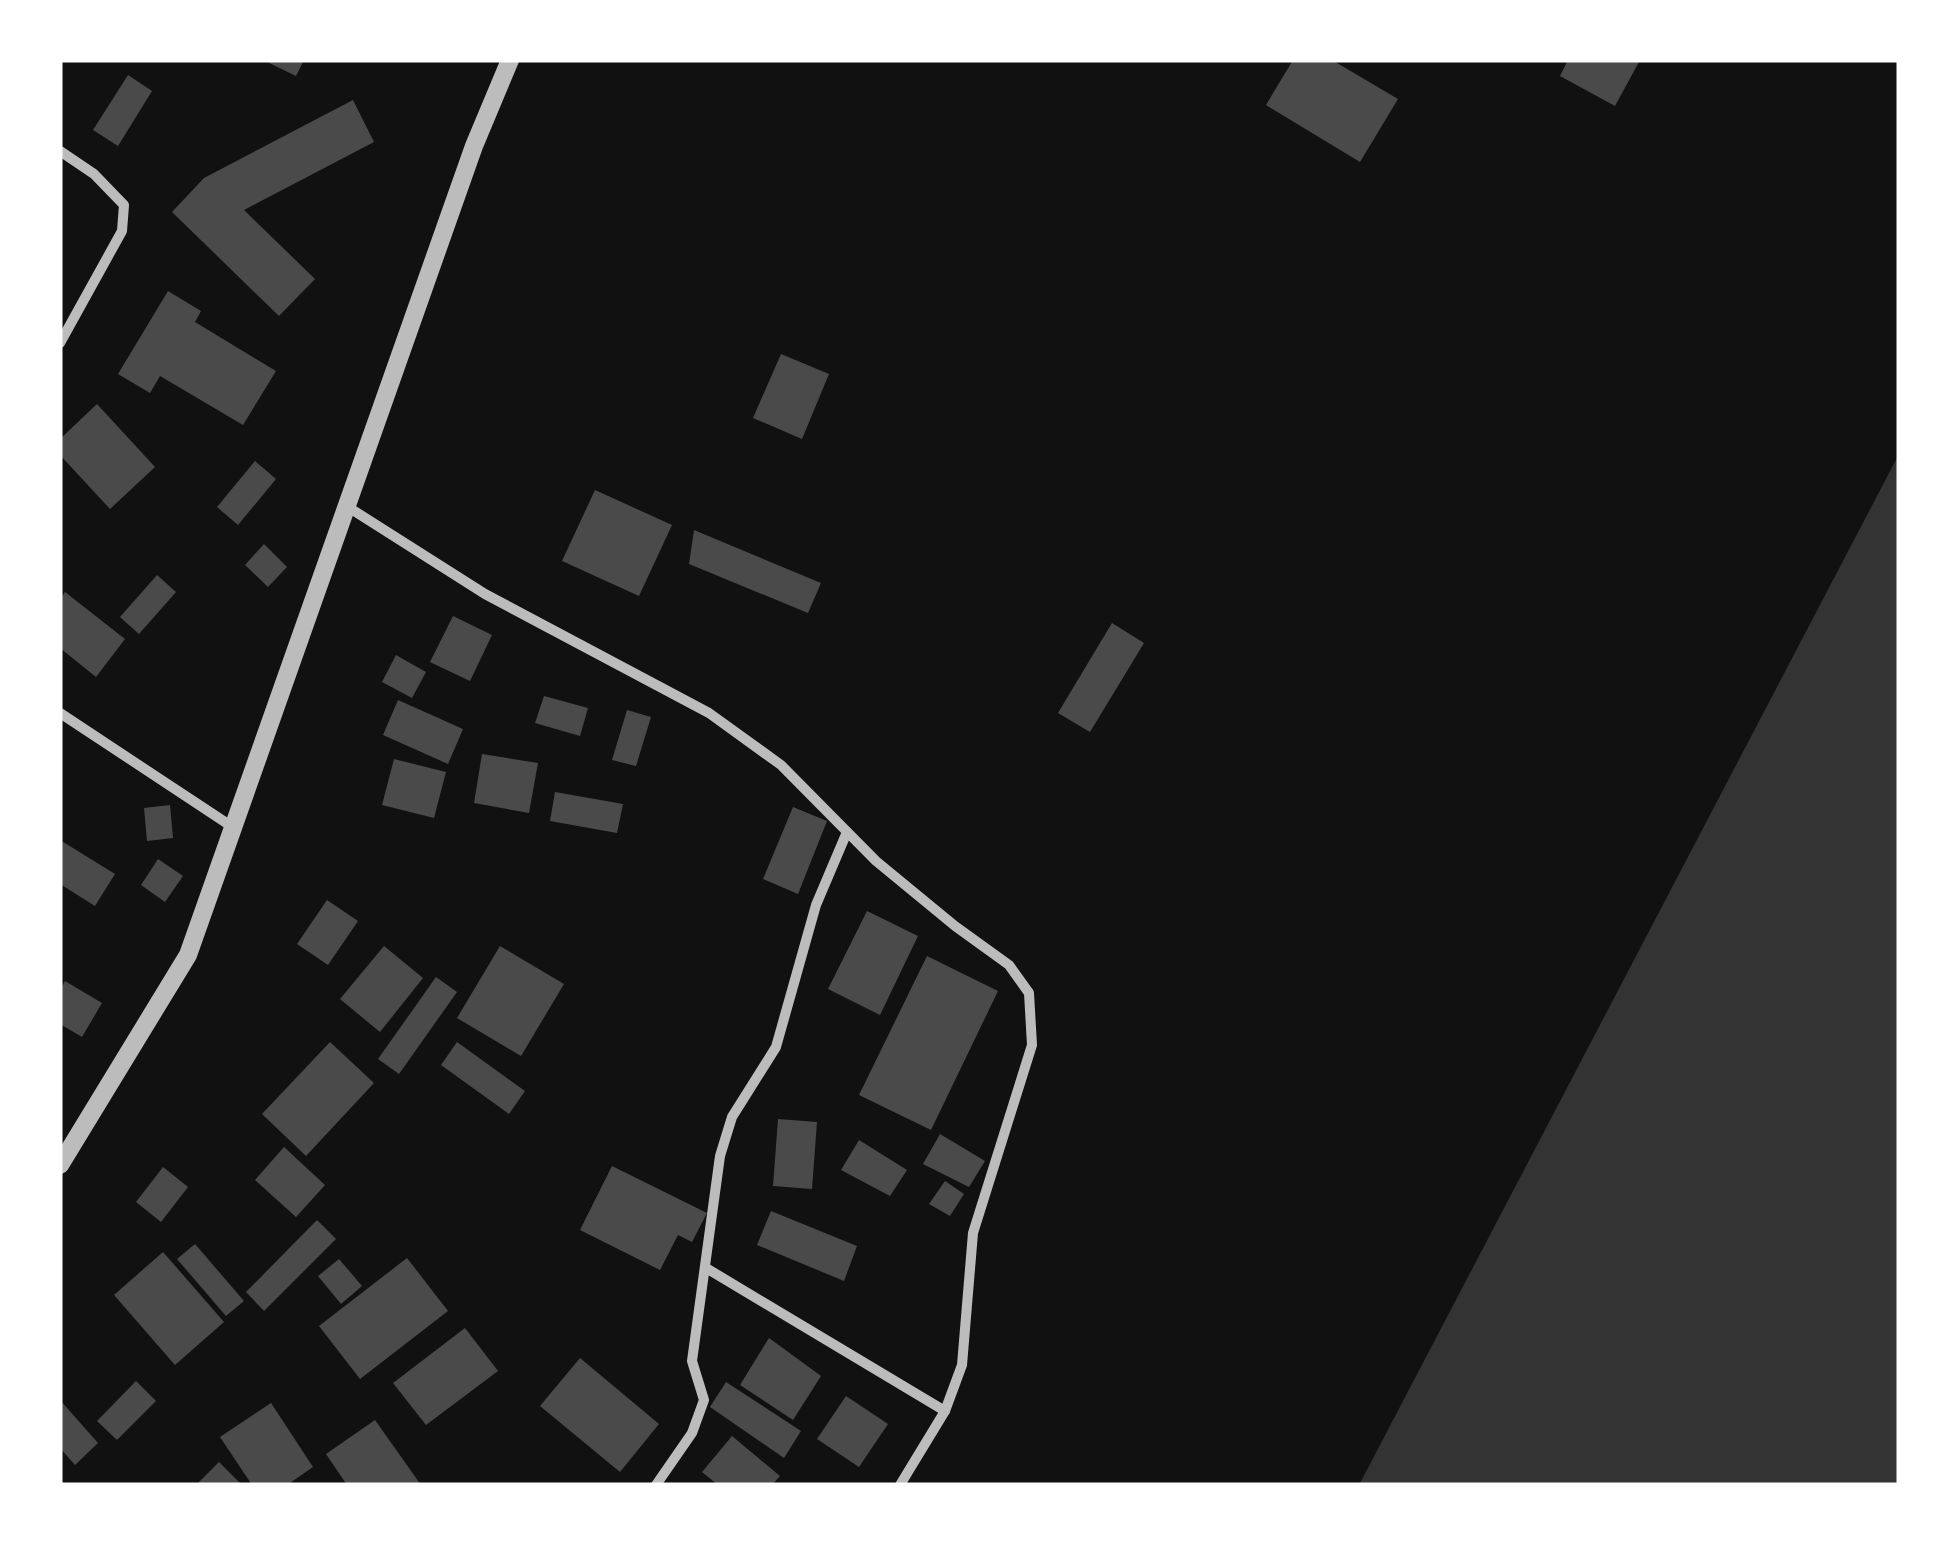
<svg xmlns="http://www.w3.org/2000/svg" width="1959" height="1545" font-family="'Source Sans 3',sans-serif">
	<rect width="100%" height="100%" fill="#111"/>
	<path fill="#333" d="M1899 454V1485H1359Z"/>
	<g fill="#4a4a4a">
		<path d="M263 60H304L296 76Z"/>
		<path d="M1293 60H1332L1398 99 1360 162 1266 105Z"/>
		<path d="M1568 60H1640L1615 106 1560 76Z"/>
		<path d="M128 75 152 91 118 146 93 130Z"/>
		<path d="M353 100 374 142 244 210 315 279 279 316 172 212 204 178Z"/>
		<path d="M168 291 201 311 195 322 276 371 243 425 160 376 150 393 118 374Z"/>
		<path d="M781 354 829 374 802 439 753 418Z"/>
		<path d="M97 404 155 467 110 509 60 455V439Z"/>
		<path d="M255 461 276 479 238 525 217 507Z"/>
		<path d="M595 490 672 525 639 596 562 561Z"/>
		<path d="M694 530 821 583 808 613 689 564Z"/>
		<path d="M264 544 287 567 268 587 245 565Z"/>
		<path d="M157 575 176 592 139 634 120 617Z"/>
		<path d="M65 592 125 639 96 677 60 648V599Z"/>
		<path d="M453 616 492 635 470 681 430 662Z"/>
		<path d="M1112 623 1144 643 1090 732 1058 713Z"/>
		<path d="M396 655 426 672 412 698 382 682Z"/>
		<path d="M544 696 588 708 580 736 535 723Z"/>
		<path d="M398 700 463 729 448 764 383 735Z"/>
		<path d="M627 710 651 717 636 766 612 760Z"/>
		<path d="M482 754 538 763 529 813 474 803Z"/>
		<path d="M394 759 446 772 434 818 382 805Z"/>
		<path d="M555 792 623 804 617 833 550 821Z"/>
		<path d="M170 805 173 838 147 841 144 808Z"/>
		<path d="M793 807 827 821 798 894 763 879Z"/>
		<path d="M60 840 115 874 95 906 60 884Z"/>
		<path d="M158 859 183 876 165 902 141 885Z"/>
		<path d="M327 900 358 921 328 965 297 944Z"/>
		<path d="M867 911 918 936 880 1015 828 989Z"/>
		<path d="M384 946 423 978 380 1032 340 999Z"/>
		<path d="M500 946 564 984 521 1056 457 1018Z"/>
		<path d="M927 956 998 991 931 1130 859 1095Z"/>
		<path d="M436 977 457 992 399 1074 378 1059Z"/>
		<path d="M65 981 102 1003 82 1037 60 1024V990Z"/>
		<path d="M330 1042 374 1083 306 1156 262 1114Z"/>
		<path d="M457 1042 525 1091 509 1114 441 1065Z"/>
		<path d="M778 1119 817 1122 812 1189 773 1186Z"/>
		<path d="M940 1134 985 1161 969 1187 923 1164Z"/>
		<path d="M859 1140 907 1170 890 1196 841 1170Z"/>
		<path d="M284 1147 325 1185 296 1217 255 1180Z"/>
		<path d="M612 1166 707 1213 692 1242 678 1235 660 1270 580 1230Z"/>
		<path d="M163 1167 188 1187 161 1222 136 1202Z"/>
		<path d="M945 1181 964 1194 950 1216 929 1204Z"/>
		<path d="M771 1211 857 1246 844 1281 757 1245Z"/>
		<path d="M317 1220 336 1239 264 1311 246 1292Z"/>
		<path d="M195 1244 244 1301 226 1316 177 1259Z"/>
		<path d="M163 1252 224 1322 175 1365 114 1295Z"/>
		<path d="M407 1258 448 1311 360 1379 319 1326Z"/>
		<path d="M339 1259 362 1286 341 1304 318 1276Z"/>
		<path d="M465 1328 498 1371 426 1425 393 1383Z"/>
		<path d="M769 1338 821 1376 793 1420 740 1385Z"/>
		<path d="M580 1358 659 1424 620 1472 540 1406Z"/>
		<path d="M136 1381 156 1401 117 1440 97 1421Z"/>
		<path d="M726 1382 801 1431 784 1458 710 1407Z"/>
		<path d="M846 1396 888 1424 859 1467 817 1439Z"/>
		<path d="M60 1400 98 1443 75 1465 60 1448Z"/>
		<path d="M271 1403 313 1467 287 1485H252L220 1437Z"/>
		<path d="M375 1420 421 1485H347L326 1454Z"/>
		<path d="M732 1436 780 1476 772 1485H718L702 1472Z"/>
		<path d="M219 1462 242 1485H196Z"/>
	</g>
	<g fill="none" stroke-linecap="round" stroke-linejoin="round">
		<g stroke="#bcbcbc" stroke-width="10">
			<path d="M60 151 94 174 124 205 122 231 60 343"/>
			<path d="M348 507 485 594 709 713 781 765 876 861 955 926 1009 965 1029 993 1032 1045 973 1233 962 1365 945 1411 900 1485"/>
			<path d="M60 713 234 828"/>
			<path d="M706 1268 945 1411"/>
			<path d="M656 1485 692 1433 704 1400 692 1361 720 1156 732 1117 776 1047 816 905 847 832"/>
		</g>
		<path stroke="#bcbcbc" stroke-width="18" d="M60 1165 188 955 474 146 510 60"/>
	</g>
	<rect width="1959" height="1545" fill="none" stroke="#ffffff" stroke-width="125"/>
</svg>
